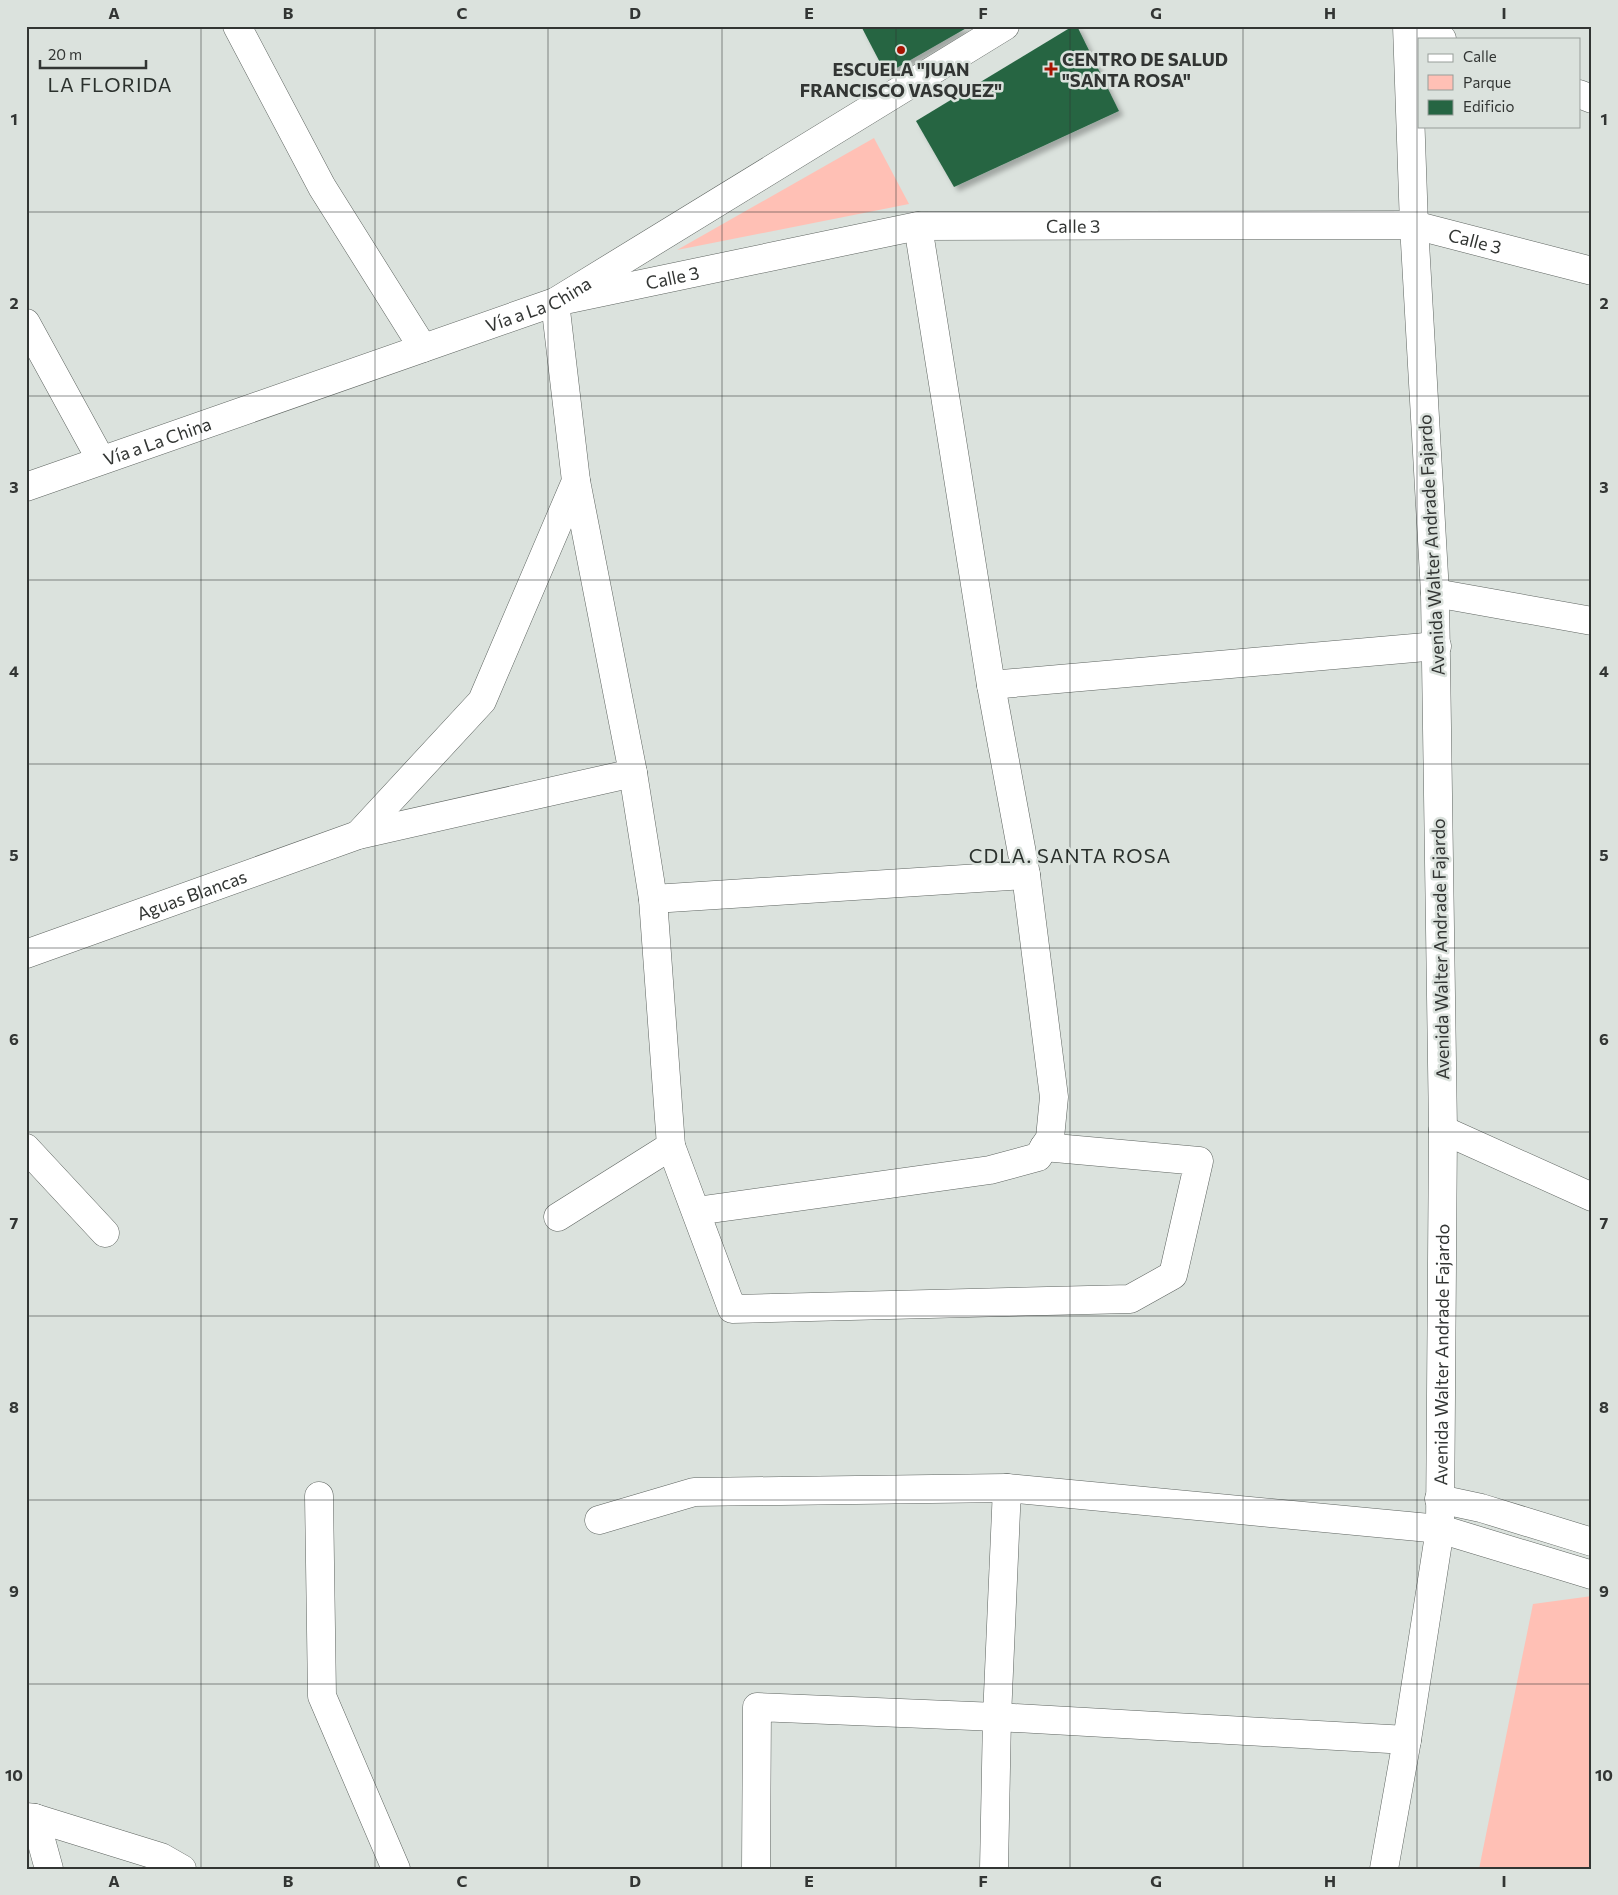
<svg xmlns="http://www.w3.org/2000/svg" width="1618" height="1895" font-family="Commissioner,sans-serif">
	<defs>
		<filter id="shadow"><feDropShadow dx="4.5" dy="4.5" stdDeviation="2.5" flood-color="#0004"/></filter>
	</defs>
	<rect width="100%" height="100%" fill="#dbe2dd"/>
	<g fill="#ffc0b5">
		<path d="M874 138 909 204 677 250Z"/>
		<path d="M1592 1596V1869H1479L1533 1604Z"/>
	</g>
	<g fill="#266543" filter="url(#shadow)">
		<path d="M861 26H970L886 74Z"/>
		<path d="M1073 26H1077L1119 111 954 187 916 121Z"/>
	</g>
	<g fill="none" stroke-linecap="round" stroke-linejoin="round">
		<defs>
			<g id="street">
				<path d="M237 26 322 187 423 348"/>
				<path d="M1411 26 1442 39"/>
				<path d="M1579 94 1592 99"/>
				<path d="M26 323 101 460"/>
				<path id="s1" d="M26 487 555 302 1005 26"/>
				<path d="M1435 593 1592 621"/>
				<path d="M991 685 1437 646"/>
				<path id="s2" d="M358 835 482 701 576 481 555 302 918 226 1414 225 1592 271"/>
				<path d="M653 899 1026 875 991 685 918 226"/>
				<path id="s3" d="M26 954 358 835 633 773 576 481"/>
				<path d="M1443 1130 1592 1197"/>
				<path d="M671 1146 732 1309 1130 1299 1173 1275 1199 1161 1044 1147"/>
				<path d="M26 1148 105 1233"/>
				<path d="M696 1211 990 1170 1038 1157 1050 1138 1054 1097 1026 875"/>
				<path d="M558 1217 671 1146 653 899 633 773"/>
				<path d="M319 1496 322 1696 396 1869"/>
				<path d="M1439 1499 1481 1508 1592 1542"/>
				<path d="M599 1520 694 1492 1007 1488"/>
				<path d="M26 1817 35 1818 161 1857 182 1869"/>
				<path d="M35 1818 49 1869"/>
				<path d="M756 1869 757 1707 997 1717 1407 1740"/>
				<path d="M994 1869 997 1717 1007 1488 1440 1529 1592 1575"/>
			</g>
			<g id="primary">
				<path id="s4" d="M1384 1869 1407 1740 1440 1529 1443 1130 1435 593 1414 225 1407 26"/>
			</g>
		</defs>
		<use href="#street" stroke="#5e6460" stroke-width="29"/>
		<use href="#primary" stroke="#5e6460" stroke-width="29"/>
		<use href="#street" stroke="#fff" stroke-width="28"/>
		<use href="#primary" stroke="#fff" stroke-width="28"/>
	</g>
	<path fill="none" stroke="#323533" stroke-width="1" stroke-opacity="0.55" d="M201 26V1869M375 26V1869M548 26V1869M722 26V1869M896 26V1869M1070 26V1869M1243 26V1869M1417 26V1869M26 212H1592M26 396H1592M26 580H1592M26 764H1592M26 948H1592M26 1132H1592M26 1316H1592M26 1500H1592M26 1684H1592"/>
	<g fill="#a61401" stroke="#dbe2dd" stroke-width="2">
		<circle cx="901" cy="50" r="5"/>
		<path d="M1048.5 61.5h5v5h5v5h-5v5h-5v-5h-5v-5h5z"/>
	</g>
	<g text-anchor="middle" dominant-baseline="central" stroke-width="5" stroke-linejoin="round" paint-order="stroke">
		<g font-size="18" font-weight="bold" fill="#323533" stroke="#dbe2dd" text-anchor="start">
			<text x="1062" y="59">CENTRO DE SALUD<tspan x="1062" dy="21">"SANTA ROSA"</tspan></text>
			<text x="901" y="69" text-anchor="middle">ESCUELA "JUAN<tspan x="901" dy="21">FRANCISCO VASQUEZ"</tspan></text>
		</g>
		<g font-size="18" fill="#323533" stroke="#dbe2dd">
			<text stroke="none"><textPath href="#s2" startOffset="1128">Calle 3</textPath></text>
			<text stroke="none"><textPath href="#s2" startOffset="1532">Calle 3</textPath></text>
			<text stroke="none"><textPath href="#s2" startOffset="722">Calle 3</textPath></text>
			<text stroke="none"><textPath href="#s1" startOffset="544">Vía a La China</textPath></text>
			<text stroke="none"><textPath href="#s1" startOffset="139">Vía a La China</textPath></text>
			<text transform="translate(1431 545) rotate(-93)">Avenida Walter Andrade Fajardo</text>
			<text stroke="none"><textPath href="#s3" startOffset="176">Aguas Blancas</textPath></text>
			<text transform="translate(1440 949) rotate(-91)">Avenida Walter Andrade Fajardo</text>
			<text stroke="none"><textPath href="#s4" startOffset="519">Avenida Walter Andrade Fajardo</textPath></text>
		</g>
		<g font-size="20" letter-spacing="1" fill="#2b312d" stroke="#dbe2dd">
			<text x="110" y="84">LA FLORIDA</text>
			<text x="1070" y="855">CDLA. SANTA ROSA</text>
		</g>
	</g>
	<rect width="1618" height="1895" fill="none" stroke="#dbe2dd" stroke-width="55"/>
	<rect x="1418" y="38" width="162" height="90" fill="#dbe2dd" stroke="#979d99"/>
	<rect x="1428" y="54" width="25" height="8" fill="#ffffff" stroke="#979d99"/>
	<text x="1463" y="62" font-size="15" fill="#323533">Calle</text>
	<rect x="1428" y="75" width="25" height="15" fill="#ffc0b5" stroke="#979d99"/>
	<text x="1463" y="88" font-size="15" fill="#323533">Parque</text>
	<rect x="1428" y="100" width="25" height="15" fill="#266543" stroke="#979d99"/>
	<text x="1463" y="112" font-size="15" fill="#323533">Edificio</text>
	<path d="M40 60v8h106v-8" fill="none" stroke="#323533" stroke-width="2.5"/>
	<text x="48" y="60" font-size="15" fill="#323533" stroke="#dbe2dd" stroke-width="4" paint-order="stroke">20 m</text>
	<rect x="28" y="28" width="1562" height="1840" fill="none" stroke="#323533" stroke-width="2"/>
	<g font-size="16" text-anchor="middle" font-weight="bold" fill="#323533">
		<text x="114" y="19">A</text>
		<text x="288" y="19">B</text>
		<text x="462" y="19">C</text>
		<text x="635" y="19">D</text>
		<text x="809" y="19">E</text>
		<text x="983" y="19">F</text>
		<text x="1156" y="19">G</text>
		<text x="1330" y="19">H</text>
		<text x="1504" y="19">I</text>
		<text x="14" y="125">1</text>
		<text x="1604" y="125">1</text>
		<text x="14" y="309">2</text>
		<text x="1604" y="309">2</text>
		<text x="14" y="493">3</text>
		<text x="1604" y="493">3</text>
		<text x="14" y="677">4</text>
		<text x="1604" y="677">4</text>
		<text x="14" y="861">5</text>
		<text x="1604" y="861">5</text>
		<text x="14" y="1045">6</text>
		<text x="1604" y="1045">6</text>
		<text x="14" y="1229">7</text>
		<text x="1604" y="1229">7</text>
		<text x="14" y="1413">8</text>
		<text x="1604" y="1413">8</text>
		<text x="14" y="1597">9</text>
		<text x="1604" y="1597">9</text>
		<text x="14" y="1781">10</text>
		<text x="1604" y="1781">10</text>
		<text x="114" y="1887">A</text>
		<text x="288" y="1887">B</text>
		<text x="462" y="1887">C</text>
		<text x="635" y="1887">D</text>
		<text x="809" y="1887">E</text>
		<text x="983" y="1887">F</text>
		<text x="1156" y="1887">G</text>
		<text x="1330" y="1887">H</text>
		<text x="1504" y="1887">I</text>
	</g>
</svg>
